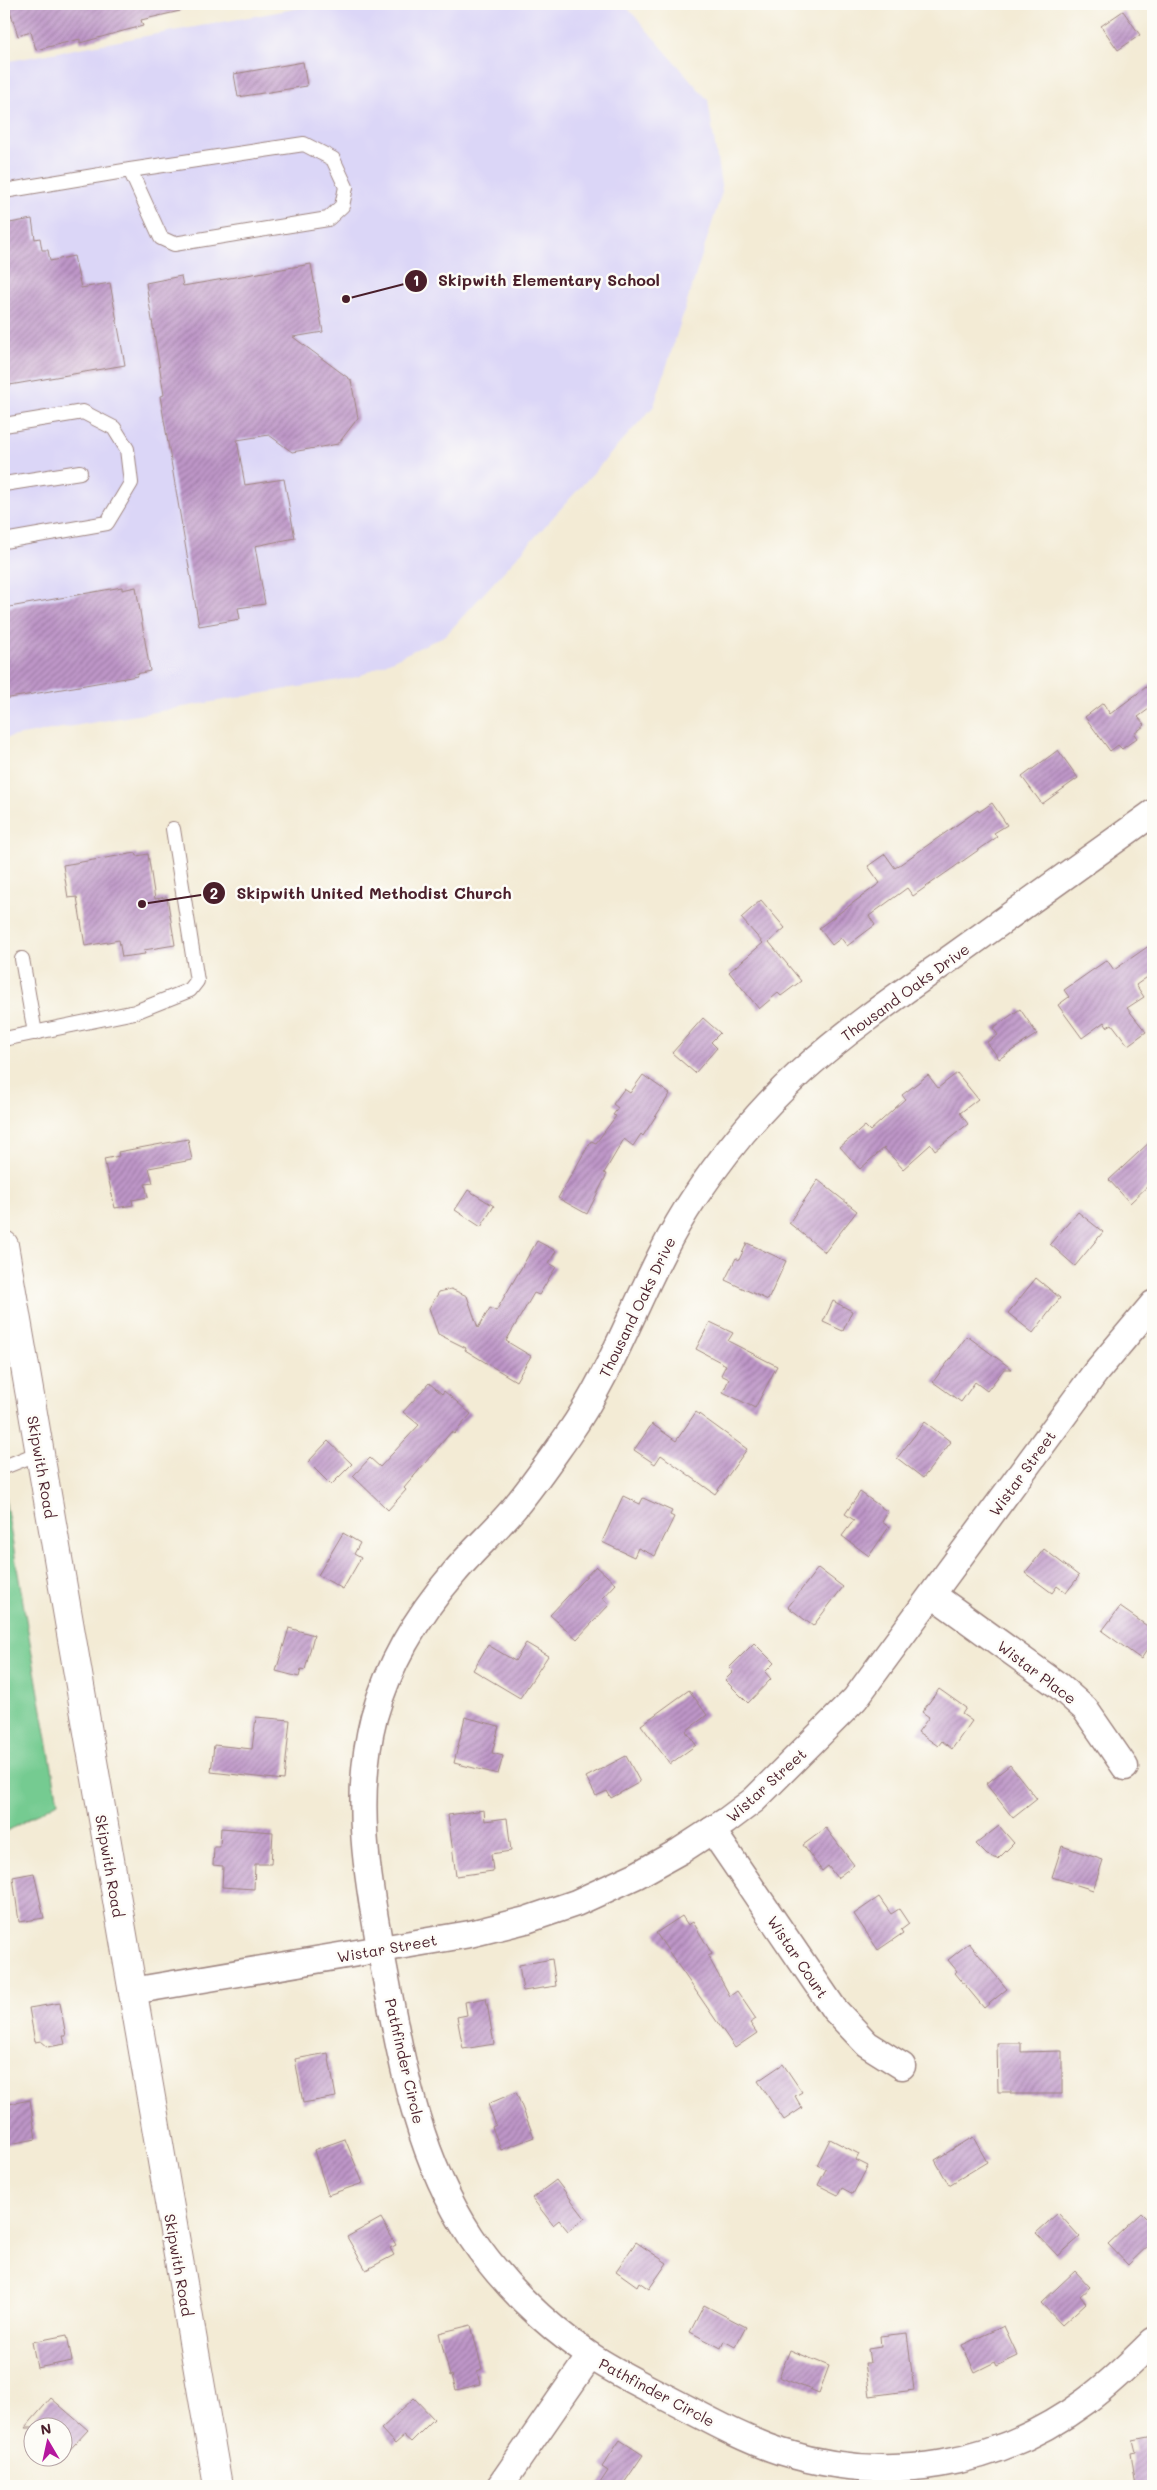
<svg xmlns="http://www.w3.org/2000/svg" width="1157" height="2490" font-family="Mali,sans-serif">
	<defs>
		<pattern id="building-hatch" width="6" height="6" patternUnits="userSpaceOnUse" patternTransform="scale(1.25)"><rect width="6" height="6" fill="#be96c8"/><path d="M-1 1l2-2M0 6l6-6M5 7l2-2" fill="none" stroke="#9c7aa3"/></pattern>
	</defs>
	<rect width="100%" height="100%" fill="#fdfcf7"/>
	<filter id="ink" filterUnits="userSpaceOnUse"><feTurbulence type="fractalNoise" baseFrequency=".02" numOctaves="2"/><feDisplacementMap in="SourceGraphic" scale="10" xChannelSelector="R" yChannelSelector="G"/><feConvolveMatrix kernelMatrix="1 2 1 2 8 2 1 2 1" color-interpolation-filters="sRGB"/></filter>
	<filter id="wash" filterUnits="userSpaceOnUse"><feTurbulence type="fractalNoise" baseFrequency=".0096" numOctaves="4" result="noise"/><feDisplacementMap in="SourceGraphic" scale="20" xChannelSelector="R" yChannelSelector="G"/><feGaussianBlur stdDeviation="1.12" result="paint"/><feColorMatrix in="noise" values="0 0 0 0 0 0 0 0 0 0 0 0 0 0 0 0 0 1.4 0 .05"/><feComposite in="paint" operator="in"/></filter>
	<g filter="url(#wash)">
		<rect width="100%" height="100%" fill="#f3ebd5"/>
		<path fill="#dbd6f7" d="M321 4H619L625 5 708 100 722 192 654 406 446 635 357 677 4 738V62Z"/>
		<path fill="#74cb91" stroke="#5f755e" d="M4 1493 58 1802 4 1833Z"/>
		<g id="blocks">
			<g fill="url(#building-hatch)">
				<path d="M8 4H180V11L141 20 143 26 123 31 80 43V39L36 50 31 32 18 36Z"/>
				<path d="M1123 11 1140 35 1118 50 1101 26Z"/>
				<path d="M303 62 307 86 238 97 234 74Z"/>
				<path d="M32 219 35 239 40 238 42 250H48L50 261 74 256 81 288 110 283 125 365 4 386V224Z"/>
				<path d="M311 264 323 332 293 337 351 380 358 418 338 444 292 452 269 435 237 440 245 485 284 479 295 538 255 546 265 604 238 608 240 619 199 626 160 396 164 395 146 283 181 276 183 286Z"/>
				<path d="M122 587V590L136 587 150 671 136 674 137 676 4 699V608Z"/>
				<path d="M1153 682V706L1138 717 1145 725 1134 734 1137 738 1122 749 1118 745 1110 751 1085 717 1103 703 1110 714Z"/>
				<path d="M1058 750 1078 778 1042 804 1022 777Z"/>
				<path d="M992 803 1007 825 994 833 997 837 913 896 907 888 869 916 875 925 847 946 841 938 832 945 819 928 880 883 868 866 885 854 895 868 978 810 979 812Z"/>
				<path d="M136 853 137 856 148 854 155 899 167 897 175 945 144 950 145 954 122 957 119 940 85 946 77 897 68 898 63 865Z"/>
				<path d="M761 900 785 928 769 942 801 981 781 996 778 993 759 1009 729 972 763 943 741 918Z"/>
				<path d="M1153 943V973L1136 985 1144 997 1127 1008 1146 1032 1128 1045 1112 1024 1107 1027 1104 1022 1082 1038 1058 1005 1069 997 1064 990 1107 960 1114 970Z"/>
				<path d="M1020 1009 1037 1034 999 1059 987 1042 998 1035 993 1028Z"/>
				<path d="M703 1018 720 1033 711 1042 717 1048 695 1073 672 1053Z"/>
				<path d="M957 1073 978 1099 960 1113 968 1124 935 1150 931 1144 903 1169 884 1148 860 1169 840 1147 865 1126 870 1131 905 1099 902 1095 928 1075 938 1088Z"/>
				<path d="M643 1075 670 1094 643 1136 641 1134 633 1146 624 1139 604 1173 607 1174 587 1214 558 1198 591 1141 596 1143 616 1116 613 1115 618 1108 613 1104 624 1089 630 1093Z"/>
				<path d="M188 1139 192 1160 149 1168 153 1183 145 1184 148 1197 132 1200 133 1205 115 1208 104 1159 119 1156 118 1152Z"/>
				<path d="M1153 1139V1181L1130 1203 1109 1180Z"/>
				<path d="M818 1180 857 1211 825 1252 789 1223Z"/>
				<path d="M468 1190 494 1206 481 1227 455 1210Z"/>
				<path d="M1078 1212 1103 1232 1075 1266 1050 1244Z"/>
				<path d="M537 1241 556 1251 549 1263 556 1267 539 1295 534 1293 506 1341 531 1356 516 1381 465 1350 466 1348 438 1334 429 1308 439 1292 451 1289 467 1296 478 1328 490 1308 496 1311Z"/>
				<path d="M747 1243 786 1261 768 1300 725 1280 736 1258 739 1260Z"/>
				<path d="M1036 1278 1060 1298 1033 1333 1008 1313Z"/>
				<path d="M833 1301 852 1311 843 1331 823 1322Z"/>
				<path d="M710 1322 733 1333 728 1341 777 1366 755 1408 723 1392 729 1379 721 1375 726 1365 696 1349Z"/>
				<path d="M967 1336 1012 1369H1004L987 1391 975 1382 961 1402 933 1382Z"/>
				<path d="M429 1383 442 1394 444 1391 471 1414 454 1434 451 1432 404 1488 406 1490 388 1510 353 1476 370 1458 380 1467 419 1425 403 1412Z"/>
				<path d="M696 1412 747 1449 715 1494 661 1455 655 1464 634 1450 652 1424 676 1441Z"/>
				<path d="M925 1422 951 1442 923 1478 897 1458Z"/>
				<path d="M328 1441 352 1464 331 1485 308 1462Z"/>
				<path d="M860 1492 888 1512 882 1522 889 1527 869 1556 842 1536 854 1520 845 1514Z"/>
				<path d="M623 1496 640 1504 643 1498 672 1511 670 1515 674 1517 655 1556 638 1548 634 1557 602 1542Z"/>
				<path d="M343 1533 360 1543 354 1554 361 1558 343 1589 318 1575Z"/>
				<path d="M1044 1549 1079 1576 1066 1593 1057 1586 1052 1593 1025 1573Z"/>
				<path d="M596 1566 616 1584 603 1598 609 1605 577 1639 550 1615Z"/>
				<path d="M818 1568 843 1587 813 1626 788 1607Z"/>
				<path d="M1120 1607 1153 1630V1641L1141 1659 1102 1631Z"/>
				<path d="M289 1628 314 1635 305 1670 301 1669 299 1677 276 1671Z"/>
				<path d="M526 1643 548 1656 520 1698 473 1670 488 1645 515 1661Z"/>
				<path d="M754 1643 774 1663 765 1672 771 1679 748 1703 725 1680 733 1672 729 1668Z"/>
				<path d="M939 1689 966 1708 962 1714 972 1721 952 1749 942 1741 938 1746 918 1732 929 1717 922 1712Z"/>
				<path d="M689 1690 707 1715 686 1731 696 1745 670 1764 641 1725Z"/>
				<path d="M256 1717 290 1720 284 1780 211 1772 214 1745 252 1749Z"/>
				<path d="M465 1717 499 1726 492 1753 503 1756 498 1774 454 1763Z"/>
				<path d="M626 1756 640 1782 611 1798 607 1791 596 1796 586 1777Z"/>
				<path d="M1010 1765 1037 1799 1013 1818 986 1784Z"/>
				<path d="M484 1810 485 1821 507 1818 511 1851 491 1854 493 1871 456 1876 448 1815Z"/>
				<path d="M999 1826 1014 1843 998 1859 987 1855 976 1844Z"/>
				<path d="M221 1828 273 1832 271 1864H255L254 1889 222 1887 223 1866 213 1865 214 1847H220Z"/>
				<path d="M826 1828 854 1865 837 1878 828 1866 822 1871 803 1845Z"/>
				<path d="M1062 1846 1103 1860 1093 1890 1052 1877Z"/>
				<path d="M34 1873 44 1918 19 1922 13 1877Z"/>
				<path d="M879 1897 891 1914 899 1909 909 1924 901 1930 903 1933 878 1950 854 1914Z"/>
				<path d="M682 1916 688 1925 693 1922 712 1954 708 1956 730 1996 737 1991 756 2019 750 2023 757 2033 735 2048 656 1933Z"/>
				<path d="M969 1943 1007 1989 984 2008 955 1973 957 1971 948 1960Z"/>
				<path d="M552 1959 556 1986 523 1991 519 1965Z"/>
				<path d="M486 1998 494 2044 463 2049 457 2017 467 2015 465 2002Z"/>
				<path d="M60 2003 66 2036H63L65 2044 48 2047 41 2041 35 2042 29 2008Z"/>
				<path d="M997 2043H1021V2052L1062 2051V2094H1011V2092H998Z"/>
				<path d="M328 2053 336 2097 303 2103 295 2059Z"/>
				<path d="M783 2064 802 2092 795 2096 802 2108 784 2120 758 2081Z"/>
				<path d="M516 2092 534 2137 501 2150 492 2127 496 2125 488 2104Z"/>
				<path d="M30 2100 36 2139 4 2145V2105Z"/>
				<path d="M973 2137 987 2162 949 2185 935 2160Z"/>
				<path d="M345 2139 363 2183 328 2195 314 2150Z"/>
				<path d="M830 2139 859 2154 856 2160 868 2166 853 2194 842 2188 838 2195 818 2185 826 2169 817 2165Z"/>
				<path d="M556 2180 585 2218 568 2231 559 2220 553 2225 532 2198Z"/>
				<path d="M1058 2213 1080 2237 1058 2256 1036 2233Z"/>
				<path d="M1141 2213 1153 2225V2241L1128 2265 1108 2244Z"/>
				<path d="M381 2218 396 2245 390 2248 394 2255 366 2270 347 2237Z"/>
				<path d="M636 2242 667 2263 649 2289 639 2282 637 2286 616 2271Z"/>
				<path d="M1075 2271 1090 2287 1080 2296 1086 2303 1062 2325 1041 2303Z"/>
				<path d="M704 2305 746 2327 735 2347 724 2341 721 2348 690 2332Z"/>
				<path d="M471 2325 482 2369 477 2371 480 2384 456 2390 452 2375 450 2376 439 2333Z"/>
				<path d="M1004 2326 1018 2356 997 2366 995 2362 975 2372 962 2345Z"/>
				<path d="M907 2333 914 2390 870 2396 865 2363H870L868 2349 881 2347 880 2336Z"/>
				<path d="M67 2335 72 2361 37 2368 32 2342Z"/>
				<path d="M790 2350 829 2366 819 2393 779 2377Z"/>
				<path d="M51 2398 88 2430 62 2458V2428H25Z"/>
				<path d="M414 2398 434 2419 411 2442 404 2436 395 2444 381 2429Z"/>
				<path d="M1153 2436V2486H1136L1131 2453 1136 2452 1133 2440Z"/>
				<path d="M620 2440 643 2455 622 2486H598L608 2471 602 2467Z"/>
			</g>
		</g>
	</g>
	<g filter="url(#ink)">
		<use href="#blocks" fill-opacity="0" stroke="#9e8580" stroke-width="1"/>
		<g fill="none" stroke-linecap="round" stroke-linejoin="round">
			<defs>
				<g id="lane">
					<path d="M4 191 130 170 304 144 333 159 346 187 342 206 328 219 174 244 161 238 130 170"/>
					<path d="M4 425 83 412 114 428 127 449 131 483 107 523 4 541"/>
					<path d="M4 484 80 472"/>
					<path d="M22 959 35 1033"/>
					<path d="M4 1039 135 1012 190 990 197 981 173 829"/>
					<path d="M4 1467 39 1453"/>
				</g>
				<g id="street">
					<path d="M1153 813C1087 861 1021 908 955 955 903 992 850 1028 802 1071 761 1108 725 1152 694 1198 644 1272 620 1361 568 1435 551 1459 534 1484 515 1507 496 1530 473 1550 454 1573 418 1615 389 1663 374 1717 353 1798 367 1878 382 1958 401 2056 415 2152 471 2237 501 2282 544 2324 588 2354 613 2371 640 2384 667 2398 704 2417 742 2439 782 2452 888 2485 997 2467 1086 2401 1110 2383 1132 2362 1153 2341"/>
					<path d="M933 1595 1059 1686 1085 1709 1125 1767"/>
					<path d="M712 1830 834 2009 867 2044 902 2066"/>
					<path d="M132 1991 470 1934 526 1920 576 1903 637 1875 680 1851 726 1821 754 1800 855 1699 1095 1373 1153 1304"/>
					<path d="M500 2486 590 2356"/>
				</g>
				<path id="secondary" d="M4 1245 218 2486"/>
			</defs>
			<use href="#lane" stroke="#9e8580" stroke-width="16"/>
			<use href="#street" stroke="#9e8580" stroke-width="29"/>
			<use href="#secondary" stroke="#9e8580" stroke-width="30"/>
			<use href="#lane" stroke="#fff" stroke-width="14"/>
			<use href="#street" stroke="#fff" stroke-width="26"/>
			<use href="#secondary" stroke="#fff" stroke-width="28"/>
		</g>
	</g>
	<g text-anchor="middle" dominant-baseline="central" stroke-width="5" stroke-linejoin="round" paint-order="stroke">
		<g font-size="15" fill="#4a1f2b" stroke="#fdfcf7">
			<text transform="translate(905 992) rotate(-36)">Thousand Oaks Drive</text>
			<text transform="translate(637 1307) rotate(-64)">Thousand Oaks Drive</text>
			<text transform="translate(42 1467) rotate(80)">Skipwith Road</text>
			<text transform="translate(1022 1473) rotate(-54)">Wistar Street</text>
			<text transform="translate(1037 1672) rotate(37)">Wistar Place</text>
			<text transform="translate(766 1785) rotate(-42)">Wistar Street</text>
			<text transform="translate(110 1866) rotate(80)">Skipwith Road</text>
			<text transform="translate(387 1948) rotate(-10)">Wistar Street</text>
			<text transform="translate(798 1957) rotate(56)">Wistar Court</text>
			<text transform="translate(405 2061) rotate(77)">Pathfinder Circle</text>
			<text transform="translate(179 2265) rotate(80)">Skipwith Road</text>
			<text transform="translate(657 2392) rotate(28)">Pathfinder Circle</text>
		</g>
	</g>
	<path fill="none" stroke="#4a1f2b" stroke-width="2" d="M346 299L416 281M142 904L214 893"/>
	<g fill="#4a1f2b" stroke="#fdfcf7" stroke-width="2">
		<circle cx="346" cy="299" r="5"/>
		<circle cx="142" cy="904" r="5"/>
		<circle cx="416" cy="281" r="12"/>
		<circle cx="214" cy="893" r="12"/>
	</g>
	<g font-size="15" text-anchor="middle" font-weight="bold" fill="#fff">
		<text x="416" y="286">1</text>
		<text x="214" y="899">2</text>
	</g>
	<g font-size="16" text-anchor="middle" font-weight="bold" fill="#4a1f2b" stroke="#fdfcf7" stroke-width="5" stroke-linejoin="round" paint-order="stroke">
		<text x="549" y="286">Skipwith Elementary School</text>
		<text x="374" y="899">Skipwith United Methodist Church</text>
	</g>
	<rect width="1157" height="2490" fill="none" stroke="#fdfcf7" stroke-width="20"/>
	<g transform="translate(48 2442) rotate(351)"><circle r="24" fill="#fdfcf7" stroke="#b5a4a5"/>
	<path d="M0-4L9 19L0 12L-9 19Z" fill="#b5179e"/>
	<text y="-8" font-size="14" font-weight="bold" text-anchor="middle" fill="#4a1f2b">N</text>
	</g>
</svg>
